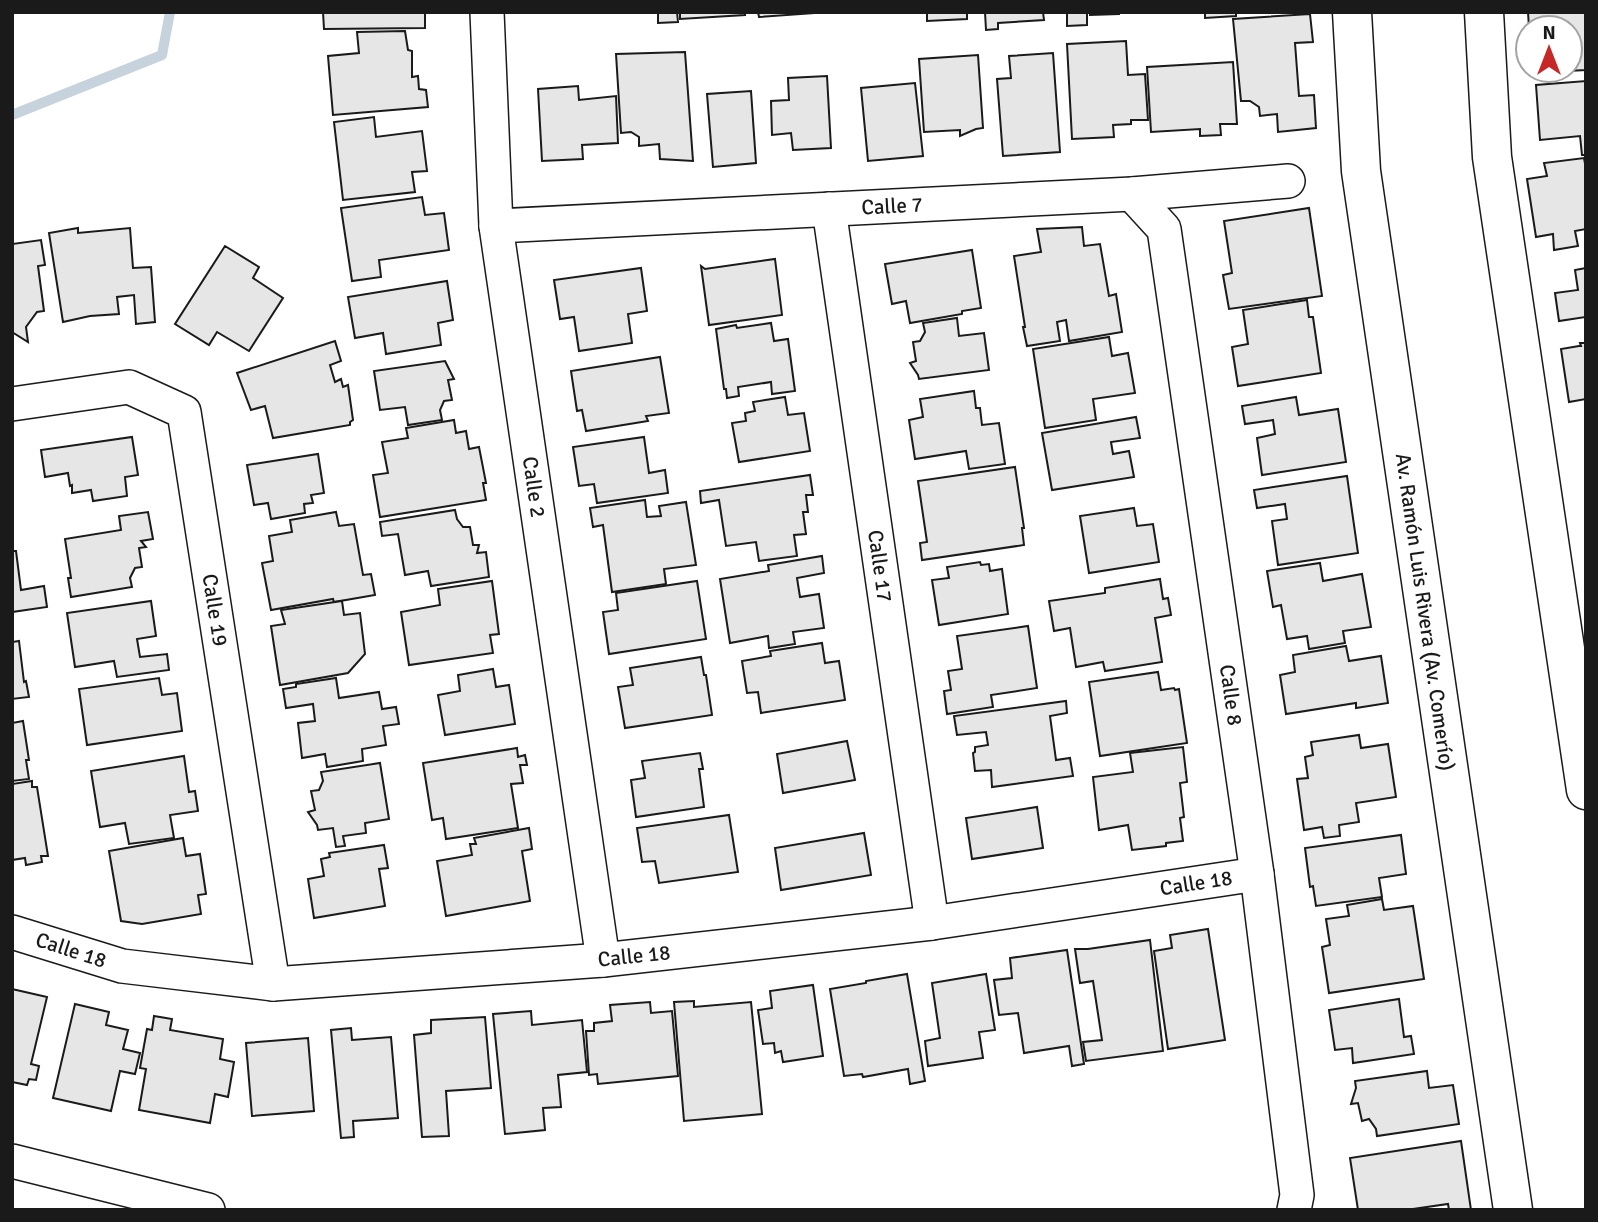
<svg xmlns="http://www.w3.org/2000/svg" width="1598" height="1222" font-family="Signika,sans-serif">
	<rect width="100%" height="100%" fill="#fff"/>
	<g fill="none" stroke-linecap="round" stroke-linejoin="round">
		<path stroke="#c6d2dc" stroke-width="10" d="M12 115 162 55 170 12"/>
	</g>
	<g fill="#e6e6e6" stroke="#1a1a1a" stroke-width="2">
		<path d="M323 12H425V28L324 29Z"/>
		<path d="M658 12H677L678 22 658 23Z"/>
		<path d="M680 12H745V15L680 19Z"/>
		<path d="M758 12H815L816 13 759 17Z"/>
		<path d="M927 12H967V19L927 21Z"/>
		<path d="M985 12H1043L1044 20 998 23V29L986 30Z"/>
		<path d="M1067 12H1087V25L1067 26Z"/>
		<path d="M1090 12H1119V14L1090 15Z"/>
		<path d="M1205 12H1236V16L1205 18Z"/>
		<path d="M1528 12H1586V70L1547 72V70H1570V28H1529Z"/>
		<path d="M1310 14 1313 42 1295 43 1299 96 1314 95 1316 128 1278 132 1277 114 1260 116 1259 107 1250 101H1241L1233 19Z"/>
		<path d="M405 31 408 50 412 51V77L418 76 419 89 426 90 428 107 333 115 328 56 359 53 357 32Z"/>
		<path d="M1126 41 1128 75 1145 74 1148 120H1131V124L1113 125 1114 137 1072 139 1067 44Z"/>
		<path d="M685 52 693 161 660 159 659 144 639 146V137L631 132 621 133 616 54Z"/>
		<path d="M1053 53 1060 152 1003 156 997 79 1011 78 1009 56Z"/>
		<path d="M978 55 983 128 976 129 960 136V130L924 132 919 59Z"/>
		<path d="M1233 62 1237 124H1220L1221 135 1200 136V129L1151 132 1147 67Z"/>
		<path d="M827 76 831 148 793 150 791 133 772 135 771 101 789 100 788 78Z"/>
		<path d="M1586 81V155H1582L1580 136 1540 140 1536 85Z"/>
		<path d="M915 83 923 156 868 161 861 88Z"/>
		<path d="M578 86 579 100 616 96 618 143 582 145 583 159 542 161 538 89Z"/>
		<path d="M751 91 756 163 713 167 707 94Z"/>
		<path d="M374 117 376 137 422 131 427 171 412 172 415 192 343 200 334 122Z"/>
		<path d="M1584 158 1586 169V229L1575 231 1578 246 1554 250 1553 234 1536 237 1527 179 1547 176 1544 163Z"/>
		<path d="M422 197 425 215 444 213 449 250 379 260 381 277 352 281 341 208Z"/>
		<path d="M1309 208 1322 296 1229 309 1223 275 1232 273 1224 221Z"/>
		<path d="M1082 227 1084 246 1100 244 1109 296 1116 294 1122 332 1069 341 1066 320 1057 322 1060 341 1027 346 1023 327H1025L1014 256 1041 252 1037 229Z"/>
		<path d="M78 228V233L130 228 133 268 151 267 155 322 136 324 134 295 117 297 119 314 90 316 63 322 49 233Z"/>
		<path d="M41 240 45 265 38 266 44 311 37 312 26 327 28 342 12 332V244Z"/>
		<path d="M225 246 259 267 253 278 283 298 249 351 217 332 209 345 175 324Z"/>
		<path d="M972 250 981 308 962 311V314L910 323 906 301 892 304 885 264Z"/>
		<path d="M775 259 782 315 709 325 701 266 705 269Z"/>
		<path d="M641 268 647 311 628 314 632 343 579 351 574 317 560 319 554 280Z"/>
		<path d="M1586 268V320L1585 317 1559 321 1555 293 1578 290 1575 270Z"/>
		<path d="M447 281 453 320 438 323 441 345 386 354 383 333 355 338 348 297Z"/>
		<path d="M1307 300 1309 317H1313L1321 373 1238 386 1232 347 1248 344 1243 310Z"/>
		<path d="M957 318 959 336 984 333 989 370 919 379 918 375 910 363 916 361 913 342 920 341 925 332 923 323Z"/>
		<path d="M771 323 774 341 788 339 795 391 772 394 771 382 738 387 739 396 727 398 726 389H724L716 329 736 325 737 328Z"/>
		<path d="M1109 337 1112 356 1128 353 1135 393 1093 399 1096 420 1045 428 1033 349Z"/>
		<path d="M335 341 341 361 330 365 335 382 341 379 343 387 348 385 353 420 350 422V425L273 438 265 406 251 410 237 373Z"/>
		<path d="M1580 343H1586V399L1569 402 1561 349 1579 346H1581Z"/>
		<path d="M660 357 669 413 646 416 648 421 586 431 582 410 577 411 571 371Z"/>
		<path d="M445 361 454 379 448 380 452 400 444 401 440 410 442 420 408 425 405 407 380 410 374 371Z"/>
		<path d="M974 391 976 408H980L982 425 999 423 1005 464 969 469 966 451 915 459 909 420 923 417 920 399Z"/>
		<path d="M785 397 788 415 804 413 810 451 739 462 732 423 746 421 745 413 755 411 753 402Z"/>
		<path d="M1296 397 1299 415 1338 409 1346 462 1262 475 1257 438 1275 434 1273 420 1245 424 1242 406Z"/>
		<path d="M1136 417 1140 438 1111 442 1113 454 1129 451 1134 477 1052 490 1042 433Z"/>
		<path d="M454 420 456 433 466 431 469 449 479 447 486 483H483L486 500 380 517 373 475 388 473 382 442 408 438 406 428Z"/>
		<path d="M132 437 138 475 125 477 127 496 93 501 91 490 72 493V485L70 486 68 473 45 477 41 450Z"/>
		<path d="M644 437 649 473 665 470 668 493 597 503 594 484 579 486 573 447Z"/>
		<path d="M318 454 324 493 311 495 313 503 304 504 305 513 271 519 268 503 254 505 247 465Z"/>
		<path d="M1015 467 1024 528H1022L1024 545 922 560 920 543 927 542 918 481Z"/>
		<path d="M810 475 813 495H806L808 512H803L806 534 794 535 797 556 759 561 756 542 726 546 719 500 701 503 700 491Z"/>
		<path d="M1347 476 1358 553 1278 565 1272 521 1287 519 1285 504 1257 508 1254 490Z"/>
		<path d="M645 500 647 517 661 516 659 506 686 502 696 565 664 569 666 584 612 592 603 525 593 527 590 508Z"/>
		<path d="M1134 508 1137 526 1153 524 1159 562 1089 573 1080 516Z"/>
		<path d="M455 510 457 519 463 527H470L473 545H479L477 553 486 552 489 577 431 586 428 571 405 575 398 534 382 536 380 522Z"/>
		<path d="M148 512 153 539 141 541 146 547 139 548 142 567 135 568 130 578 132 587 71 597 68 578H71L65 539 121 530 119 516Z"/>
		<path d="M336 512 339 526 354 524 363 575 371 574 375 595 334 602 333 599 271 610 262 563 273 561 269 536 292 532 290 520Z"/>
		<path d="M12 551H16L21 590 44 586 47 607 12 612Z"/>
		<path d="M822 556 824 573 797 578 800 597 819 594 824 628 793 632 795 644 769 648 768 636 730 643 720 579 769 571 768 565Z"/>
		<path d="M980 562 981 565 989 564 990 571 1002 569 1008 614 939 625 932 580 949 578 947 567Z"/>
		<path d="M1320 563 1323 581 1362 574 1371 627 1343 631 1345 643 1309 649 1307 636 1287 639 1281 605 1273 607 1267 571Z"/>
		<path d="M1160 579 1163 599 1168 598 1171 615 1155 618 1162 662 1105 671 1103 662 1076 667 1070 628 1054 631 1049 601 1105 593V588Z"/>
		<path d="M492 581 499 634 490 635 493 653 409 665 401 612 440 605 438 589Z"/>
		<path d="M697 581 706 639 609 654 603 612 618 610 616 593Z"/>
		<path d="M151 601 156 636 137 639 140 657 167 654 169 670 117 677 114 661 75 667 67 613Z"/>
		<path d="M342 601 344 615 360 613 365 654 348 673 280 685 271 626 285 624 281 610Z"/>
		<path d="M1028 626 1037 688 991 695 993 707 947 714 944 691 951 690 948 671 962 669 957 636Z"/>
		<path d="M19 641 24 682 26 681 29 697 12 699V642Z"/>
		<path d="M822 643 825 663 839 661 845 700 761 713 758 692 747 693 742 661 771 656 770 651Z"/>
		<path d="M1346 646 1349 661 1381 656 1388 703 1356 708V703L1286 714 1280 675 1295 672 1293 655Z"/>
		<path d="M701 657 704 675H706L712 715 625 728 618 687 633 685 630 668Z"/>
		<path d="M493 669 496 687 509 685 515 724 445 735 438 695 460 691 458 675Z"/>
		<path d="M1158 672 1161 690 1174 688 1175 690 1179 689 1187 743 1100 756 1089 682Z"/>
		<path d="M159 678 162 695 177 693 182 731 87 745 79 689Z"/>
		<path d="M336 678 339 698 379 692 382 709 396 707 399 724 383 726 386 745 362 749 363 761 327 767 325 754 302 758 298 723 315 721 313 704 286 708 283 689 296 687V684Z"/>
		<path d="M1066 701 1067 713 1050 716 1056 760 1070 758 1073 776 992 787 991 770 975 771 973 753 975 752V747L988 745 986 732 957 735 954 716Z"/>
		<path d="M23 721 29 760H26L29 779 12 781V723Z"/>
		<path d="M1359 735 1361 748 1388 744 1396 797 1356 803 1359 822 1339 825 1340 836 1324 838 1322 827 1304 830 1297 779 1308 778 1305 757 1313 755 1311 742Z"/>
		<path d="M847 741 855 780 783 793 777 754Z"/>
		<path d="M1183 747 1187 782 1180 783 1184 817 1180 818 1183 841 1166 843V846L1132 850 1128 825 1099 830 1093 777 1133 772 1130 753Z"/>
		<path d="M517 748 518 757 525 755 527 765H520L523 783 511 784 518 828 446 839 443 818 432 820 423 763Z"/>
		<path d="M700 753 703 769H699L704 807 636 817 631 780 645 778 642 761Z"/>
		<path d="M184 756 189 792 195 791 198 811 170 815 174 838 129 844 125 823 100 827 91 771Z"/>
		<path d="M380 763 389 819 365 823 366 833 343 836 345 846 336 847 333 828 318 830 317 825 308 812 315 810 311 791 319 790 323 781 321 772Z"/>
		<path d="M32 781V787H37L48 856H41L42 862 26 865 25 858 12 860V784Z"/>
		<path d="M1037 807 1043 848 972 859 966 818Z"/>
		<path d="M729 815 738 872 659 883 655 861 642 862 637 828Z"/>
		<path d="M529 828 532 849 522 851 530 901 446 916 437 861 472 855 470 844H476L474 838Z"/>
		<path d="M864 833 871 875 781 890 775 848Z"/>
		<path d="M1401 835 1406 874 1379 878 1382 897 1316 906 1313 886 1310 887 1305 848Z"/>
		<path d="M183 838 186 856 200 854 206 894 198 895 201 914 142 924 121 921 109 851Z"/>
		<path d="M384 845 388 868 379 869 385 906 314 918 308 879 324 876 321 859 330 857 329 853Z"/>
		<path d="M1382 899 1384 910 1413 906 1424 979 1329 993 1322 947 1330 945 1326 919 1349 916 1347 905Z"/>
		<path d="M1208 929 1225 1040 1168 1049 1154 951 1172 948 1170 935Z"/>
		<path d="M1150 940 1163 1051 1086 1061 1083 1042 1102 1040 1093 981 1080 983 1075 949H1088Z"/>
		<path d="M1067 950 1084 1064 1072 1066 1069 1046 1024 1053 1018 1013 999 1015 994 980 1012 978 1010 958Z"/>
		<path d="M907 974 925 1081 910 1084 908 1069 863 1077 862 1074 844 1076 830 989 866 983V981Z"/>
		<path d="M986 974 995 1030 979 1032 983 1058 928 1066 925 1041 940 1038 932 983Z"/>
		<path d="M813 985 823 1056 783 1062 781 1051 775 1053 774 1043 763 1044 758 1010 772 1008 770 991Z"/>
		<path d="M12 989 47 997 31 1064 39 1066 36 1080 29 1079 27 1085 12 1082Z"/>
		<path d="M1399 999 1404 1037 1411 1036 1414 1054 1353 1063 1352 1048 1335 1050 1329 1010Z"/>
		<path d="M694 1001V1007L751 1002 762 1114 684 1121 674 1002Z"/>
		<path d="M650 1002 651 1013 672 1011 678 1076 598 1084 597 1074 589 1075 586 1031H594V1023L612 1021 610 1005Z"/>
		<path d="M75 1004 109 1012 106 1025 128 1030 123 1049 140 1053 135 1074 120 1071 111 1111 53 1098Z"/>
		<path d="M531 1011 532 1025 582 1020 587 1072 558 1075 561 1107 543 1108 545 1130 505 1134 493 1014Z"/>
		<path d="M154 1016 172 1019 170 1030 223 1039 220 1059 234 1062 228 1097 215 1094 210 1123 139 1110 146 1069 140 1068 147 1029 152 1030Z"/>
		<path d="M485 1017 491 1088 446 1091 449 1136 422 1137 414 1035 431 1033V1020Z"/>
		<path d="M351 1028 352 1040 391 1037 398 1118 353 1121 354 1137 341 1138 331 1030Z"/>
		<path d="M308 1038 314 1111 252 1116 246 1043Z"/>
		<path d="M1427 1071 1429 1088 1453 1085 1459 1124 1377 1136 1376 1129 1369 1119 1362 1121 1358 1103 1351 1104 1356 1088 1355 1081Z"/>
		<path d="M1461 1141 1471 1210H1449L1448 1204 1406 1210H1358L1350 1158Z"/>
	</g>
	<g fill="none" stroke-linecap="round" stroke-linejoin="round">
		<defs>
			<g id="street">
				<path d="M487 12 496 226 603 960"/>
				<path d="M1132 194 1164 229 1257 874 1297 1195 1294 1210"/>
				<path d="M829 209 932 923"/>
				<path d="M496 226 1132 194 1288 181"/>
				<path d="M12 404 129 387 184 412 273 984"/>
				<path d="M12 932 122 966 273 984 603 960 932 923 1257 874"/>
				<path d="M12 1161 208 1210"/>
			</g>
			<g id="primary">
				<path d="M1352 12 1361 171 1513 1210"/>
				<path d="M1484 12 1492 157 1586 790"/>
			</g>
		</defs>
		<use href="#street" stroke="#1a1a1a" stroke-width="36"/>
		<use href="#primary" stroke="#1a1a1a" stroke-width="41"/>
		<use href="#street" stroke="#fff" stroke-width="33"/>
		<use href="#primary" stroke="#fff" stroke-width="38"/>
	</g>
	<g text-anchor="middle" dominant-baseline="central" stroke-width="5" stroke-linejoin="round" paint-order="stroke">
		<g font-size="21" fill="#1a1a1a" stroke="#fff">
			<text transform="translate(892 206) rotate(-3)">Calle 7</text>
			<text transform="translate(534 487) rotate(82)">Calle 2</text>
			<text transform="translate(880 566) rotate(82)">Calle 17</text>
			<text transform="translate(215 610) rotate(81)">Calle 19</text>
			<text transform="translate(1425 612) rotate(82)">Av. Ramón Luis Rivera (Av. Comerío)</text>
			<text transform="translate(1231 695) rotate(82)">Calle 8</text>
			<text transform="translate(1196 883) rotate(-9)">Calle 18</text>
			<text transform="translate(71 950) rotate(18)">Calle 18</text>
			<text transform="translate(634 956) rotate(-6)">Calle 18</text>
		</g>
	</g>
	<rect width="1598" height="1222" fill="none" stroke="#1a1a1a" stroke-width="28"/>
	<g transform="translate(1549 49)"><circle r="33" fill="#ffffff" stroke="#a3a3a3" stroke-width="2"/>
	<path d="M0-5L12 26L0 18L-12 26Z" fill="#c62828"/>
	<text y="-10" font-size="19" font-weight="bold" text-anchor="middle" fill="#1a1a1a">N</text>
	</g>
</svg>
